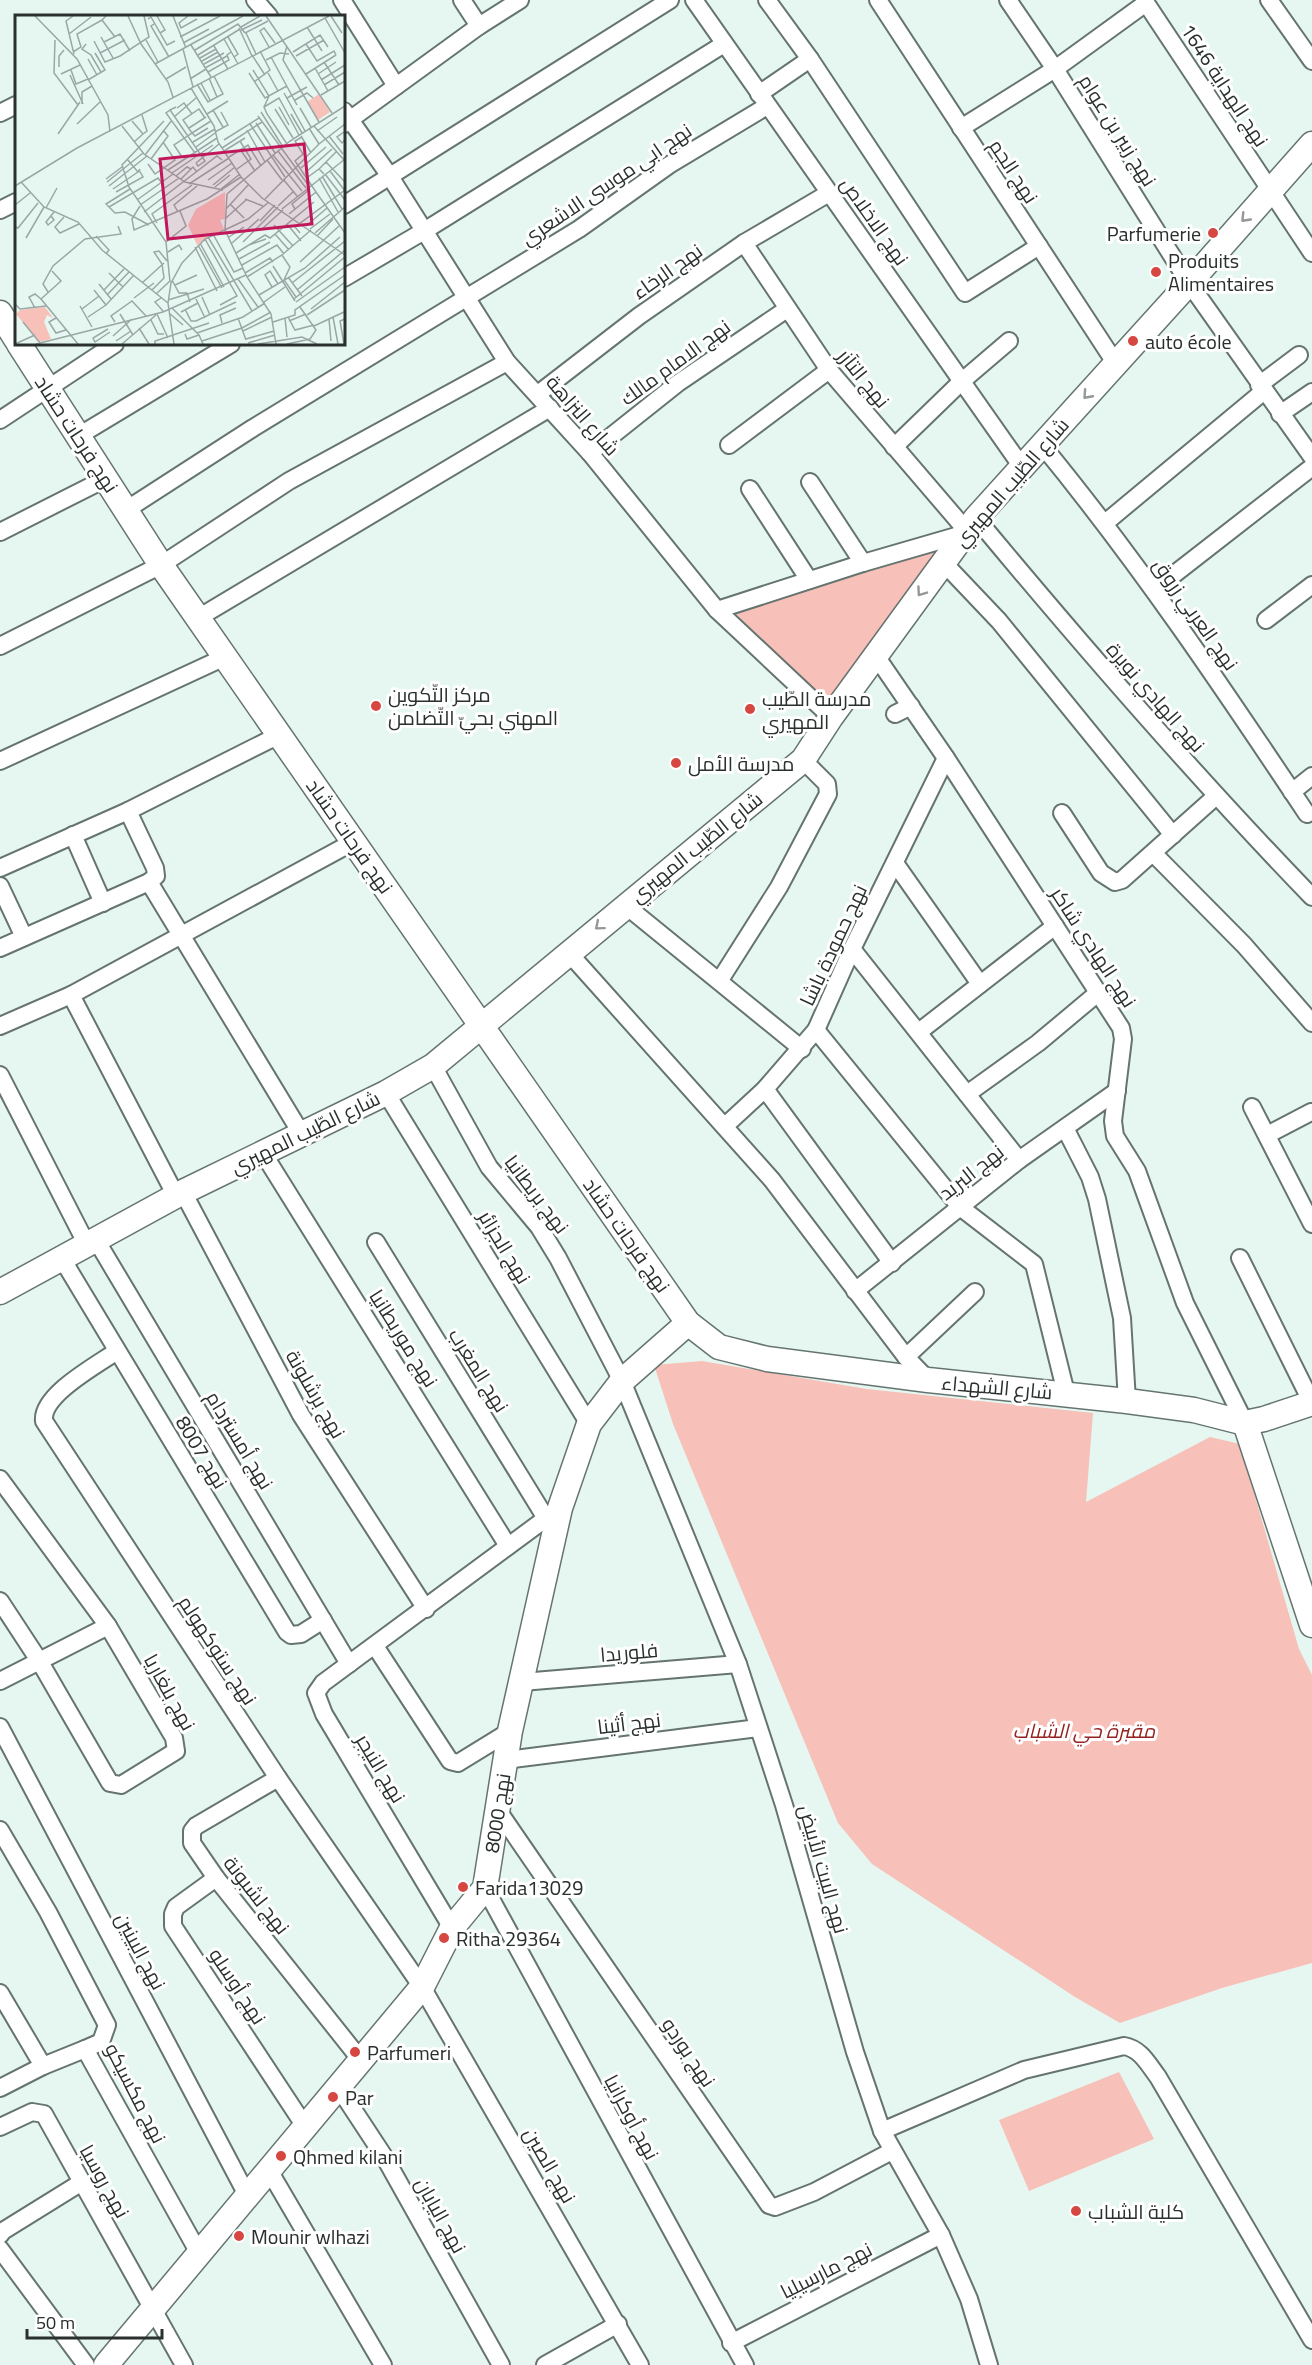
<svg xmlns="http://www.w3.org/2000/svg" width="1312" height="2365" font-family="Georgia,Cairo,serif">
	<rect width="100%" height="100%" fill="#e6f7f2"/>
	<g fill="#f7c0b9">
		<path d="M952 538 830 706 732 610Z"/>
		<path d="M702 1361 867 1389 1093 1413 1086 1502 1210 1437 1240 1444 1299 1649 1312 1675V1963L1222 1988 1120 2023 1075 1997 872 1864 838 1823 673 1424 654 1365Z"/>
		<path d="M1119 2072 1154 2139 1029 2191 999 2120Z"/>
	</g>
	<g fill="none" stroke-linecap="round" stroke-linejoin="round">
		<defs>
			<g id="street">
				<path d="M255 0 269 16"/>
				<path d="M342 0 396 86"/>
				<path d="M462 0 479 26"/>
				<path d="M694 0 1022 467"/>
				<path d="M767 0 810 59 965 293 1039 246"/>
				<path d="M878 0 1116 364"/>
				<path d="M1008 0 1055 69 1189 283 1312 457"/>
				<path d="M1144 0 1312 253"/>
				<path d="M1269 0 1312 61"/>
				<path d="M759 94 810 59"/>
				<path d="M344 111 389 175 507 362 590 453 717 610 831 717"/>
				<path d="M0 113 16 105"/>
				<path d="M344 124 479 26 520 0"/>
				<path d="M961 128 1055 69 1146 3"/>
				<path d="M344 205 670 0"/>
				<path d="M0 210 16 202"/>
				<path d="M744 243 829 370 966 530"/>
				<path d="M344 278 424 231 724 44"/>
				<path d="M1259 385 1299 355"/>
				<path d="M538 394 639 316 744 243 829 193"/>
				<path d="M1280 414 1312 392"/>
				<path d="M0 420 115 344"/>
				<path d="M80 435 231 344"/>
				<path d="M729 445 829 370"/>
				<path d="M1042 445C1139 563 1223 688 1307 814"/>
				<path d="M894 447 961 382 1009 341"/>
				<path d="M590 453 678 383 787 309"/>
				<path d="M810 482 863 563"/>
				<path d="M750 489 809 580"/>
				<path d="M126 510 253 428 579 229 669 165 767 106"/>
				<path d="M976 518C1084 648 1194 775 1312 897"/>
				<path d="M1105 523 1264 391"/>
				<path d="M0 532 107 478"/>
				<path d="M942 561 999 621 1173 835"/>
				<path d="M1154 590 1312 467"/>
				<path d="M717 610 863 563 963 534"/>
				<path d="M198 618 550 408"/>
				<path d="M1266 620 1312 585"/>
				<path d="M0 646 161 565 289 481 507 362"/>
				<path d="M876 656 946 758 1121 1028 1123 1039 1113 1121 1115 1136 1137 1171 1185 1303 1245 1423"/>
				<path d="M895 714 911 706"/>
				<path d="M0 761 225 657"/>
				<path d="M1292 792 1312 776"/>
				<path d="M128 811 155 868 156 876 149 882"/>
				<path d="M1062 813 1101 873 1115 882 1122 880 1215 797"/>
				<path d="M73 835 103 903"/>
				<path d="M1153 853 1244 945 1312 1023"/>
				<path d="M895 863 980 984"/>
				<path d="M0 868 128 811 279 735"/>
				<path d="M0 886 24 937"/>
				<path d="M625 905 802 1049"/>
				<path d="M0 948 149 882 301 1133"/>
				<path d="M852 949 1019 1160"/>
				<path d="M568 952 772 1180 906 1357 928 1380"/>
				<path d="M720 980 779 887 828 794 827 784 803 760"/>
				<path d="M71 995 176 1196"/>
				<path d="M0 1026 71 995 355 841"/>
				<path d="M816 1030 960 1207 1034 1264 1066 1393"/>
				<path d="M920 1031 1055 926"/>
				<path d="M433 1066 489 1167 539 1227 558 1258 622 1381 738 1664 784 1805 855 2052 882 2131 941 2235 969 2299 989 2365"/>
				<path d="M0 1075 86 1243"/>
				<path d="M765 1089 892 1263"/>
				<path d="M386 1093 589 1424"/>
				<path d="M967 1094 1038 1043 1099 992"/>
				<path d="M1252 1107 1312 1224"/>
				<path d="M725 1126 765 1089 816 1030 852 949 946 758"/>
				<path d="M1065 1128 1090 1177 1097 1199 1122 1318 1127 1401"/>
				<path d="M1269 1134 1311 1112"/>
				<path d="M263 1153 508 1546"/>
				<path d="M183 1192 301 1415 426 1609"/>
				<path d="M95 1238 349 1664"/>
				<path d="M376 1242 547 1520"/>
				<path d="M61 1257 287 1632 291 1635 301 1634 323 1620"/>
				<path d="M1240 1258 1312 1403"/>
				<path d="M855 1291 1019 1160 1117 1091"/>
				<path d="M117 1351C97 1365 41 1395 44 1421L278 1778 422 1987 640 2365"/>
				<path d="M906 1357 975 1292"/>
				<path d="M0 1479 108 1626"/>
				<path d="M0 1601 40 1662 110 1783 121 1785 176 1751 174 1738 108 1626 0 1681"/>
				<path d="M375 1646 450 1761 458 1763 510 1731"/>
				<path d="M522 1682 738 1664"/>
				<path d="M0 1727 247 2195"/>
				<path d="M506 1760 758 1728"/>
				<path d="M278 1778 196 1826 192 1831V1843L216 1878 360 2059"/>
				<path d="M497 1809 769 2205 775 2207 814 2192 892 2151"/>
				<path d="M0 1830 48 1912 107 2025 101 2042 85 2049 200 2255"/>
				<path d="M216 1878 176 1907 173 1914V1926L306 2128"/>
				<path d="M485 1888 745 2365"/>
				<path d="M452 1928 324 1714 316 1693 323 1683 560 1508"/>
				<path d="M0 1993 43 2066 85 2049"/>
				<path d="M0 2088 43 2066"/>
				<path d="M339 2088 385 2158 501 2365"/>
				<path d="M0 2127 32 2112 44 2114 184 2365"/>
				<path d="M882 2131 1024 2070 1124 2046C1141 2049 1148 2064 1158 2077L1312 2340"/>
				<path d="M270 2172 383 2365"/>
				<path d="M0 2235 3 2231 82 2182"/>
				<path d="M0 2249 86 2365"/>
				<path d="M731 2343 941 2235"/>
				<path d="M545 2365 618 2324"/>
			</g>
			<g id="secondary">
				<path d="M0 313 16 339"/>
				<path d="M19 344 161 565 688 1323 719 1347 767 1359 928 1380 1127 1401 1194 1410 1245 1423 1264 1419 1312 1403"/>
				<path d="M0 1292 183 1192 386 1093 433 1066 803 760 831 717 976 518 1189 283 1312 144"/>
				<path d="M1245 1423 1312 1625"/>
				<path d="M106 2365 422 1987 452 1928 485 1888 510 1731 560 1508 589 1424 622 1381 688 1323"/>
			</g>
		</defs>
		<use href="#street" stroke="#65746f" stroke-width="20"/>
		<use href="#secondary" stroke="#65746f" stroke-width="27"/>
		<use href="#street" stroke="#fff" stroke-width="16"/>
		<use href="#secondary" stroke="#fff" stroke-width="24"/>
	</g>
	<defs><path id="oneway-chevron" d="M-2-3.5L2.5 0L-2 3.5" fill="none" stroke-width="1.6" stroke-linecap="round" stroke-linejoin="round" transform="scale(1.5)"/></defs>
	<g stroke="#949896">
		<use href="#oneway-chevron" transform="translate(1245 218) rotate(134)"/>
		<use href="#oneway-chevron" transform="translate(1087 395) rotate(132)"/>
		<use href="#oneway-chevron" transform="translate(921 592) rotate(125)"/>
		<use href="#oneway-chevron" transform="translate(599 926) rotate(140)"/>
	</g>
	<g fill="#d54740" stroke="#fff" stroke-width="2">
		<circle cx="1213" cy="233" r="6"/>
		<circle cx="1156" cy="272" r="6"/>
		<circle cx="1133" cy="341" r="6"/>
		<circle cx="376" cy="706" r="6"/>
		<circle cx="750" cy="709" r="6"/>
		<circle cx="676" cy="763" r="6"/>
		<circle cx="463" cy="1887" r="6"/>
		<circle cx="444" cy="1938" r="6"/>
		<circle cx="355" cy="2052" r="6"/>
		<circle cx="333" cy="2097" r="6"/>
		<circle cx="281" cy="2156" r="6"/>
		<circle cx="1076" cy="2211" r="6"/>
		<circle cx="239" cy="2236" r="6"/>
	</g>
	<g text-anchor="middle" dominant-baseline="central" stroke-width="6" stroke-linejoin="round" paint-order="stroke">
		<g font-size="20" fill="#29302e" stroke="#fff">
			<text transform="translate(1225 85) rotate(57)">نهج الهداية 1646</text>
			<text transform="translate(1118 130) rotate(58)">نهج زبير بن عوام</text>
			<text transform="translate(1014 171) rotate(57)">نهج الجم</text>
			<text transform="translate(606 184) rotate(-34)">نهج ابي موسى الاشعري</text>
			<text transform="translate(875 221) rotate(55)">نهج الاخلاص</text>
			<text transform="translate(667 271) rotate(-35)">نهج الرخاء</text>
			<text transform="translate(675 362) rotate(-36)">نهج الامام مالك</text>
			<text transform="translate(864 378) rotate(51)">نهج التآزر</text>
			<text transform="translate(583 415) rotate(49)">شارع النزاهة</text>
			<text transform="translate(77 434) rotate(57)">نهج فرحات حشاد</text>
			<text transform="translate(1011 482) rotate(-49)">شارع الطّيب المهيري</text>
			<text transform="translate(1196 614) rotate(55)">نهج العربي زروق</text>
			<text transform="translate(1156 697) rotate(49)">نهج الهادي نويرة</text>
			<text transform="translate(350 836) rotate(55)">نهج فرحات حشاد</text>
			<text transform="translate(696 847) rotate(-39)">شارع الطّيب المهيري</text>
			<text transform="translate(833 945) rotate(-65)">نهج حمودة باشا</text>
			<text transform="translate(1094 947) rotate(57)">نهج الهادي شاكر</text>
			<text transform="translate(305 1132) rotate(-26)">شارع الطّيب المهيري</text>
			<text transform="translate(971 1172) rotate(-38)">نهج البريد</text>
			<text transform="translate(537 1194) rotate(53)">نهج بريطانيا</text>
			<text transform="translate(627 1235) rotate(55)">نهج فرحات حشاد</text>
			<text transform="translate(505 1247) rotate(59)">نهج الجزائر</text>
			<text transform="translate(404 1338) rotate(58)">نهج موريطانيا</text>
			<text transform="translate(479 1370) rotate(58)">نهج المغرب</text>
			<text transform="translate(997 1387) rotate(5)">شارع الشهداء</text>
			<text transform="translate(316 1394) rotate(60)">نهج برشلونة</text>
			<text transform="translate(240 1440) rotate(59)">نهج أمستردام</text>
			<text transform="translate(202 1452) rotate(59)">نهج 8007</text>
			<text transform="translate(218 1650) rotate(57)">نهج ستوكهولم</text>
			<text transform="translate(629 1652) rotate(-5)">فلوريدا</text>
			<text transform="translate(170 1692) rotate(61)">نهج بلغاريا</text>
			<text transform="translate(629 1723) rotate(-7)">نهج أثينا</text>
			<text transform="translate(381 1768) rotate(59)">نهج النيجر</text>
			<text transform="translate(497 1813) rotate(-81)">نهج 8000</text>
			<text transform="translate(824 1869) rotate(74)">نهج البيت الأبيض</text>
			<text transform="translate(257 1895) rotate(52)">نهج لشبونة</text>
			<text transform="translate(141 1951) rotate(62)">نهج البينين</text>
			<text transform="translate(238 1986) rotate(57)">نهج أوسلو</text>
			<text transform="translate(689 2052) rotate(56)">نهج بوردو</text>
			<text transform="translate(136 2093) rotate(63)">نهج مكسيكو</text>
			<text transform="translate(632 2117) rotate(62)">نهج أوكرانيا</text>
			<text transform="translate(550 2165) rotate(60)">نهج الصين</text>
			<text transform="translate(105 2181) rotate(61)">نهج روسيا</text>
			<text transform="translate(441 2215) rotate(61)">نهج اليابان</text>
			<text transform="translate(826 2270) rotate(-27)">نهج مارسيليا</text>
		</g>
		<g font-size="20" fill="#29302e" stroke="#fff" text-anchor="start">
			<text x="1201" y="233" text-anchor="end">Parfumerie</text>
			<text x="1168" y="260">Produits<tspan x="1168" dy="23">Alimentaires</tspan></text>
			<text x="1145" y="341">auto école</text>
			<text x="388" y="694">مركز التّكوين<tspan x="388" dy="23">المهني بحيّ التّضامن</tspan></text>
			<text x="762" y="698">مدرسة الطّيب<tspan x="762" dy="23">المهيري</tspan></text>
			<text x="688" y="763">مدرسة الأمل</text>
			<text x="475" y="1887">Farida13029</text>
			<text x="456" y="1938">Ritha 29364</text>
			<text x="367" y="2052">Parfumeri</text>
			<text x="345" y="2097">Par</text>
			<text x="293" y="2156">Qhmed kilani</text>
			<text x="1088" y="2211">كلية الشباب</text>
			<text x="251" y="2236">Mounir wlhazi</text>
		</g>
		<g font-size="20" font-style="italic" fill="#952220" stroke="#fff">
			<text x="1084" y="1730">مقبرة حي الشباب</text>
		</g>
	</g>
	<g transform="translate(15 15)">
		<rect width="330" height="330" fill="#e6f7f2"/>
		<path d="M304 79 315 97 303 105 292 87ZM210 177V204L205 205 209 214 182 230 173 210 181 194ZM30 292 38 303 32 300 29 307 36 324 24 327 1 299 5 295Z" fill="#f7c0b9"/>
		<path fill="none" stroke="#9aa7a4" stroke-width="1.5" d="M20 1 62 44 93 100 95 117M58 1 51 6 59 39M91 1 87 5 100 22M113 1 126 29 153 67 158 82M142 1 150 15 145 18M158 1 171 33M173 1 164 8 166 13 182 4M251 1 317 98M316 1 327 18M310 3 330 38M133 4 136 2 152 30 160 26M139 9 136 11 154 42M226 12 245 1M292 12 307 36M224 13 237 41M226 15 247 5M230 18 253 6M231 18 241 39M54 19 76 2M86 22 98 43M165 22 205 1M213 22 223 39 219 42M209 24 223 49M40 25 39 58 63 90M131 25 143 47M79 26 90 47 105 41 134 22 129 1M89 27 105 19 115 36M168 28 194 14M71 29 67 34 76 40 86 57M291 29 302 46 319 36 321 40M176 30 196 62M199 31 213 54M272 31 268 45 304 107M254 32 245 16 249 13 260 28M168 34 178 72M180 35 223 9 230 18M58 37 66 32 62 19 87 5M278 37 305 20 313 32M85 38 110 25M183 40 225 14M237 40 250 60M281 41 309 25M256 42 282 90M185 43 201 34M73 44 82 60M251 45 265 38 274 39M187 46 203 37M309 47 324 70M140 49 228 1M189 49 209 38M44 52V41L49 35M190 53 212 41M300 53 313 76M56 55 61 69 73 64M238 55 254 81 249 92 252 99 272 129M193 57 214 45 212 40 216 37M234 58 250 83 272 71M253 58 263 76M46 59 65 50M291 59 321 40M303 59 321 47M55 60 68 89M199 61 208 79 202 82M151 64 171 52M175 64 191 54M73 65 90 55 80 38M306 65 330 50M239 67 255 55 245 36M186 68 195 85M182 69 193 87 202 82 194 63M309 70 330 57M176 73 199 111 203 127 226 162 247 183 330 240M269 78 290 116M306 80 330 66M272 83 292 72M280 85 292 78 298 83M67 89V77L77 71M161 92 155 95 190 146 183 151 181 148M249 92 264 83 284 120M264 92 274 110M162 93 169 88 177 99M285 93 296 112M260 94 278 123M155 95 151 98 180 138M198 95 208 112M246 97 268 132M192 99 213 86M276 99 287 118M127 100 132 116 128 119M243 101 294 171M159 102 181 83M117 106 128 119 119 127M149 106 107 150 114 172 151 227 155 267M241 108 260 138M62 109 85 87M235 109 270 162M107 111 129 139 170 167 208 175M299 111 329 145M174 113 191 102M193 113 180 121 177 118 196 106M294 113 304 129M232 115 250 147M302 116 322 102M200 117 213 110 206 97M329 117 322 122 327 128 330 125M43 119 65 87M286 121 296 138M314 121 328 139M287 122 280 126 288 139 280 146 301 177M209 125 244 103M178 127 200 114M181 132 200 118M207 133 247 107M225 134 240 156M209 136 230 123M263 136 291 173M130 140 157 105M258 140 287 176M167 142 159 130 177 118 168 105 184 94 190 103M214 142 233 130 246 151M112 144 123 157 125 154M136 144 153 121 148 115M252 145 267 165M311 147 330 167M181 148 204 129M133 149 140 159 160 145 148 127M286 153 311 132M222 154 236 144 225 126M304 154 321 137M153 155 202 123M315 156 330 176M157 158 198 130M290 158 317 134M310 159 330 185M161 161 172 152 176 154M307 161 327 194M293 162 304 154 309 159M304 163 323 197M91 164 107 152M166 164 178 152 182 157M268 164 282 181M193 165 217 148M6 167 29 192 63 207 87 235 153 288M92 167 128 138M174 169 214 143M198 170 220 152M0 171 62 133 314 1M94 171 132 141M200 172 215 160M98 174 123 157M115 174 91 189 100 198 110 197 134 210M206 174 225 159M101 177 128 162 124 155M301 177 330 218M212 179 210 215 232 262 256 299 261 329M212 179 275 126 330 91M230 184 248 191M250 184 304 129 330 109M122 185 158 159M215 189 229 203M0 190 15 178M125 190 164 163M125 191 117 204 119 215 192 184 226 162M263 191 279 176M94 192 143 163 147 168M31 193 42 173M211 194 234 169M267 194 330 144M280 194 277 189 295 174M129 197 202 141 207 145M163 197 159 190 182 171M274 199 301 177M36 201 39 205 33 210 31 207 39 197M49 202 40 212 45 218 64 209M211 203 231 185M245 206 260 190M142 208 137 199 177 170M272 209 286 226M259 210 278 231M291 211 312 193M0 212 3 213 23 188M247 214 268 195M295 214 315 199M285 218 280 212 330 175M300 218 330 192M198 219 219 257 228 253M260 219 274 235M81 221 94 235 91 239M302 221 318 204M193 222 237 296M214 222 229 212M11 223 29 192M190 224 222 281 205 290M151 227 171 211 165 196M228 227 263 192M185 228 209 272M217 228 244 204M183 230 207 273M234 230 251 224M180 232 202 276M153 237 164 230 167 235M221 238 250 220 255 223 299 187M267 240 275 252 269 265 281 282M224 244 255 227M285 247 324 211M227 250 262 230 269 239M258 251 280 286M37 256 46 266 26 284 63 329M94 258 108 272M230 258 255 243 258 247M232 262 267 240 296 215M273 262 287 281M223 264 243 292M157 265 164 278H172L175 287M127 268 149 248M277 268 330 226M84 269 96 284M160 270 182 260M257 272 250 260 255 256 263 269M79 275 91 290M89 275 109 254M137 275 149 263 147 249 139 237 144 236 152 246M282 275 330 235M33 277 28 269 38 251 70 224 106 219 103 211M141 279 155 266M92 280 114 257M244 280 290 253 325 222M187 282 195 300M119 283 139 268M146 283 140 287 148 296M181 284 190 303M279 284 330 242M153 285 189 274M249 287 270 272M281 287 330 252M0 289 5 294 31 291M65 291 77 312M20 293 14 282 20 279 26 284M157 293 184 320 188 329M67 294 84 281M170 294 176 306H181L221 287M296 294 330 267M166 297 183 288M154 298 168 310M105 299 118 320M142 299 153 323M292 300 330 275M73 302 91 290 119 260M273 302 280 315 299 310M318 302 323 329M41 303 34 307 41 318 51 315M223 303 231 325M270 303 272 322M314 304 316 326M136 305 143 319H149M274 306 291 299M8 307 25 328M100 307 96 301 117 286 131 301M258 307 280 300V295L330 260M207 308 205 300 221 293M299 311 329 297M124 313 134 329M93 314 78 323 80 327 95 317M228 316 257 302M182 318 228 302 250 288M170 319 172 324 184 320M98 321 117 304M231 324 259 316M101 326 116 316M187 326 227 313 256 297M233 328 260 320M0 329 20 320M21 329 148 297 231 260M107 329 141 300M140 329V326L194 308M159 329 153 288 156 268 167 248 190 224 233 204 254 187M243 329 287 322 302 329M272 329 295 324 301 315 285 292M329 329 325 306 330 304"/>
		<path fill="#c2185b" fill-opacity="0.15" stroke="#c2185b" stroke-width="3" d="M289 129 297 209 153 224 145 144Z"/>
		<rect width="330" height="330" fill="none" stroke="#29302e" stroke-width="3"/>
	</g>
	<path d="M27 2329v9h135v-9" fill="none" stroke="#29302e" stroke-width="3"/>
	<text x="36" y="2329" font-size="18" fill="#29302e" stroke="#ffffff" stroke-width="4.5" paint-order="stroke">50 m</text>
</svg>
